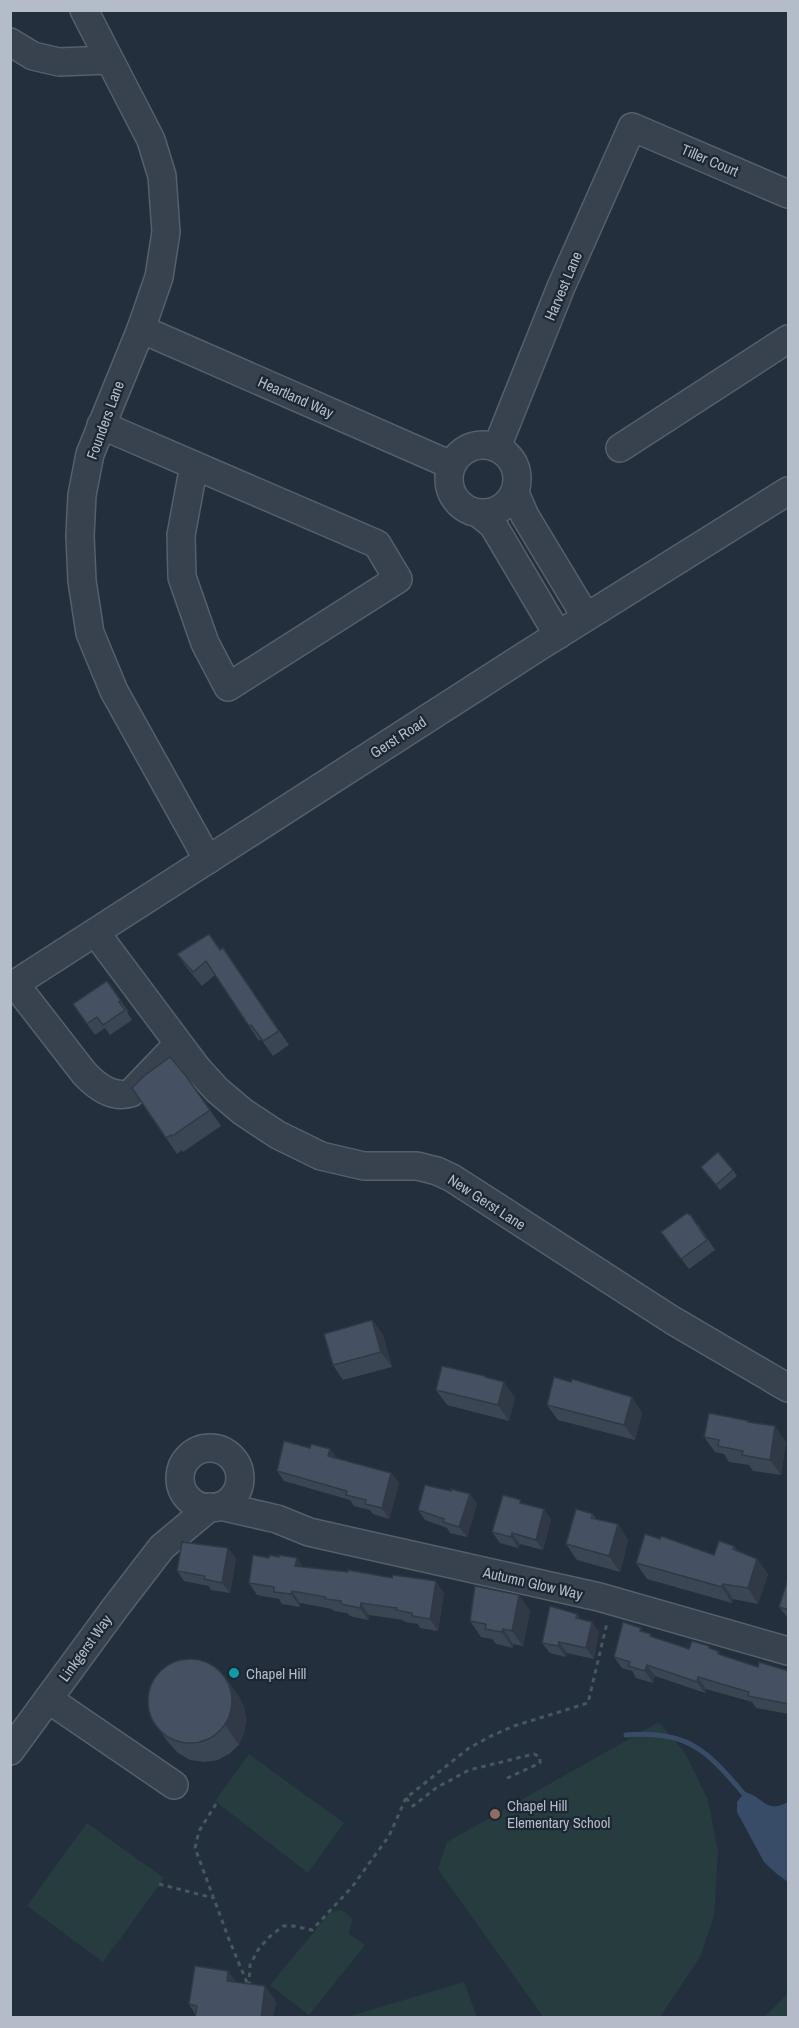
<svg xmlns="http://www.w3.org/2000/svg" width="799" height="2028" font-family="'Archivo Narrow',sans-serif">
	<rect width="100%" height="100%" fill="#242f3e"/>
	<g fill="#263c3f">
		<path d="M659 1722 685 1753 708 1800 718 1852 714 1917 700 1957 660 2017H543L438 1869 447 1842Z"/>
		<path d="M249 1754 344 1823 308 1873 215 1801Z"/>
		<path d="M87 1823 164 1878 103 1962 27 1906Z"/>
		<path d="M337 1910 345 1912 352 1919 349 1934 365 1945 309 2015 270 1985 329 1914Z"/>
		<path d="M464 1982 477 2017H347Z"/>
		<path d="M788 1994V2017H764Z"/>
	</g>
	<path fill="#394c67" d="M745 1792C764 1797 766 1814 788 1802V1882L777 1874 764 1862 737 1812V1802Z"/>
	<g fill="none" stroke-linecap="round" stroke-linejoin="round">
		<path stroke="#394c67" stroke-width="5" d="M626 1735C686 1730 706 1749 743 1793"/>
		<defs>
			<g id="minor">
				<path d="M84 10 151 140 162 176 166 232 159 277 141 329 90 454 82 495 80 536 82 581 90 633 114 691 208 860"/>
				<path d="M10 42 33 56 59 62 109 60"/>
				<path d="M141 329 451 465"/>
				<path d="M101 425 377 544 398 579 228 687 205 643 182 577 181 535 194 465"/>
				<circle cx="483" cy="479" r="34"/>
				<path d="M497 447 561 287 632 127 788 194"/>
				<path d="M620 448 788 339"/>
				<path d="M515 493 525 516 586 617"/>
				<path d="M478 513 493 525 558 635"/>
				<path d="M96 933 197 1068 217 1090 243 1112 278 1135 321 1156 364 1166H417L437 1171 452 1178 672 1320 788 1388"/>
				<path d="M15 984 84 1073C96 1086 112 1099 131 1093L178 1044"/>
				<path d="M10 987 537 648 788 491"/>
				<circle cx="210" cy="1478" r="30"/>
				<path d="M220 1506 277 1519 309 1532 599 1597 788 1651"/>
				<path d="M48 1699 174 1785"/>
				<path d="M10 1751 115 1608 162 1547 210 1507"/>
			</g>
		</defs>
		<use href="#minor" stroke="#565f6c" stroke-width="30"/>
		<g stroke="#44595c" stroke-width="3" stroke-dasharray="4.5 4.5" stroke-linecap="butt">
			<path d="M406 1798 413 1806 436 1788 469 1770 534 1754 540 1757V1763L503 1780"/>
			<path d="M216 1804 199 1831 195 1848 230 1942 248 1985"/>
			<path d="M159 1884 213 1898"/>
			<path d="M249 1986 250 1965 258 1950 268 1938 283 1926H293L312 1930 352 1887 389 1836 406 1798 469 1748 491 1736 514 1726 588 1703 607 1623"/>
		</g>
		<use href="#minor" stroke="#38414e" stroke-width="27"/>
	</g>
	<g fill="#3b4654">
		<path d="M223 948 289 1045 273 1056 261 1039 259 1041 215 975 202 986 187 968 177 954 220 950Z"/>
		<path d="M107 981 128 1011 127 1012 132 1020 110 1035 105 1028 95 1035 73 1004Z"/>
		<path d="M186 1076 221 1126 183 1152 182 1150 177 1154 132 1088Z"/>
		<path d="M701 1167 733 1170 737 1176 720 1190Z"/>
		<path d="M698 1224 715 1250 689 1269 661 1232Z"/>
		<path d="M372 1320 383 1335 392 1367 343 1380 333 1365Z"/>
		<path d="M485 1376 487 1378 515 1397 509 1421 447 1405 436 1390Z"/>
		<path d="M632 1397 642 1413 635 1440 558 1420 547 1405Z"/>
		<path d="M750 1423 786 1442 781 1475 753 1471 749 1465 729 1462 724 1454 715 1452 704 1437Z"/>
		<path d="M310 1448 330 1449 337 1459 391 1473 399 1483 389 1519 373 1514 370 1510 354 1506 350 1500 284 1481 277 1471Z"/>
		<path d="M451 1491 470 1494 477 1504 467 1537 450 1533 447 1528 425 1520 418 1510Z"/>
		<path d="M524 1504 544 1509 551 1520 543 1550 520 1544 518 1548 500 1543 492 1532Z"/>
		<path d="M593 1514 596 1519 618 1524 628 1540 620 1572 577 1560 566 1544Z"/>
		<path d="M734 1546 738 1551 757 1559 768 1574 758 1604 733 1599 732 1603 647 1579 636 1563 714 1555Z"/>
		<path d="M228 1548 236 1559 230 1593 211 1590 209 1586 184 1581 177 1571Z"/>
		<path d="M303 1567 444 1593 438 1631 420 1628 418 1624 405 1622 403 1620 369 1615 368 1620 350 1616 347 1613 334 1611 332 1609 300 1603V1607L282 1604 279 1599 257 1595 249 1583Z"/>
		<path d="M789 1576V1618L787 1617 779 1607Z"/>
		<path d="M519 1595 530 1611 523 1646 513 1644V1648L496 1644 492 1639 481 1637 470 1621Z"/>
		<path d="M577 1614 580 1619 592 1622 599 1632 594 1659 567 1653 566 1657 550 1653 542 1643Z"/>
		<path d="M643 1632 653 1637 689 1649H711L718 1651 721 1655 758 1667 789 1671V1714L756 1708 752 1702 706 1689 705 1693 655 1676 653 1683 636 1678 632 1671 622 1668 614 1657Z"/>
		<path d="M238 1695 244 1707 246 1720 244 1733 239 1745 229 1754 218 1760 205 1762 190 1760 178 1753 168 1742 154 1722Z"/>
		<path d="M228 1971 236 1982 265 1986 276 2002 273 2018H195V2014L189 2004Z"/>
	</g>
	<g fill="#303945">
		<path d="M372 1320 383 1335 392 1367 381 1352Z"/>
		<path d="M504 1382 515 1397 509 1421 498 1405Z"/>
		<path d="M632 1397 642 1413 635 1440 624 1425Z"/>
		<path d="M775 1426 786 1442 781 1475 770 1460Z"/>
		<path d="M330 1449 337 1460 328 1456Z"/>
		<path d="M391 1473 399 1483 389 1519 382 1508Z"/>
		<path d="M470 1494 477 1504 467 1537 459 1527Z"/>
		<path d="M544 1509 551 1520 543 1550 536 1540Z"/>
		<path d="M618 1524 628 1540 620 1572 609 1556Z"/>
		<path d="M512 1533 520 1544 518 1548 511 1537Z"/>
		<path d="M228 1548 236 1559 230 1593 222 1583Z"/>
		<path d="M297 1558 305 1570 295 1566Z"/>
		<path d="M757 1559 768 1574 758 1604 748 1588Z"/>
		<path d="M436 1581 444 1593 438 1631 430 1619Z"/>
		<path d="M723 1584 733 1599 732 1603 722 1587Z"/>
		<path d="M292 1591 300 1603V1607L291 1594Z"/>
		<path d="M519 1595 530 1611 523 1646 512 1631Z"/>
		<path d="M361 1603 369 1615 368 1620 360 1608Z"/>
		<path d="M592 1622 599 1632 594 1659 586 1648Z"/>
		<path d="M503 1629 513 1644V1648L502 1632Z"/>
		<path d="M559 1642 567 1653 566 1657 558 1646Z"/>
		<path d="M647 1665 655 1676 653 1683 645 1671Z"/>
		<path d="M224 1675 238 1695 244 1707 246 1720 244 1733 239 1745 225 1725Z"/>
		<path d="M698 1677 706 1689 705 1693 697 1682Z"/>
		<path d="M228 1971 239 1987 227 1981Z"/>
		<path d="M265 1986 276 2002 273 2018H261Z"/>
	</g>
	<g fill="#455162" stroke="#303945" stroke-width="1.5">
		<path d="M209 934 220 950 223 948 279 1031 263 1041 251 1025 249 1026 206 961 193 972 177 954Z"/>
		<path d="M107 981 121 1001 119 1002 125 1010 103 1025 97 1017 87 1024 73 1004Z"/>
		<path d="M170 1057 186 1076 210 1110 172 1136 171 1135 166 1138 132 1088 144 1076Z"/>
		<path d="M718 1152 733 1170 716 1185 701 1167Z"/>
		<path d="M687 1213 689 1215 690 1214 707 1240 681 1259 661 1232Z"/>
		<path d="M372 1320 381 1352 333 1365 324 1334Z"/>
		<path d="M442 1366 485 1376V1377L504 1382 498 1405 436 1390Z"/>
		<path d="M554 1377 571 1382 572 1379 632 1397 624 1425 547 1405Z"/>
		<path d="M709 1413 749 1421 748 1422 775 1426 770 1460 742 1455 743 1451 718 1446 719 1440 704 1437Z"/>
		<path d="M284 1441 310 1448 311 1444 330 1449 328 1456 391 1473 382 1508 365 1504 366 1500 346 1495 347 1491 277 1471Z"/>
		<path d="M425 1485 451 1491V1489L470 1494 459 1527 443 1522 444 1519 418 1510Z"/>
		<path d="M503 1495 521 1500 520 1503 544 1509 536 1540 512 1533 511 1537 492 1532Z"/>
		<path d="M576 1509 593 1514 591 1518 618 1524 609 1556 566 1544Z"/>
		<path d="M645 1534 660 1539 661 1536 714 1555 719 1541 734 1546 733 1549 757 1559 748 1588 723 1584 722 1587 636 1563Z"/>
		<path d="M182 1542 228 1548 222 1583 204 1579 205 1576 177 1571Z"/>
		<path d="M253 1555 269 1558 270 1555 279 1557V1555L297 1558 295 1566 348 1572V1570L392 1578 393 1575 436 1581 430 1619 412 1616V1613L396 1610 397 1608 361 1603 360 1608 341 1604V1601L325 1599 326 1597 292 1591 291 1594 274 1592V1587L249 1583Z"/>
		<path d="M789 1576V1610L779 1607Z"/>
		<path d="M475 1586 519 1595 512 1631 503 1629 502 1632 485 1629 486 1624 470 1621Z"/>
		<path d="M550 1606 577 1614 576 1618 592 1622 586 1648 559 1642 558 1646 542 1643Z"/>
		<path d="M623 1622 641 1628 640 1631 651 1634 650 1636 689 1649 692 1641 709 1646V1648L718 1651V1654L758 1667 759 1662 789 1671V1704L748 1696 749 1692 698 1677 697 1682 647 1665 645 1671 628 1666 630 1662 614 1657Z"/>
		<circle cx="190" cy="1701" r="42"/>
		<path d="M195 1966 228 1971 227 1981 265 1986 261 2018H195L197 2006 189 2004Z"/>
	</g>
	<circle fill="#0f9aa8" stroke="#1d2633" stroke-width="2" cx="234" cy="1673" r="6"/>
	<circle fill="#8d6e63" stroke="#1d2633" stroke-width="2" cx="495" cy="1814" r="6"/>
	<g text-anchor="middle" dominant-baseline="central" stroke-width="4.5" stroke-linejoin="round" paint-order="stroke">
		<g font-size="15" fill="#b4bcc9" stroke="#1d2633">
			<text transform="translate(710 160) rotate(23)">Tiller Court</text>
			<text transform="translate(563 286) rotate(-67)">Harvest Lane</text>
			<text transform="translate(296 397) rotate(24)">Heartland Way</text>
			<text transform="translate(105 420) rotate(-70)">Founders Lane</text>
			<text transform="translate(398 737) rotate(-33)">Gerst Road</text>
			<text transform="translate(487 1202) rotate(33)">New Gerst Lane</text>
			<text transform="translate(533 1583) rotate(13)">Autumn Glow Way</text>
			<text transform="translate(85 1648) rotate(-54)">Linkgerst Way</text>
		</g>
		<g font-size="15" fill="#b4bcc9" stroke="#1d2633" text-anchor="start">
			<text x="246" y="1673">Chapel Hill</text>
			<text x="507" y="1805">Chapel Hill<tspan x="507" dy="17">Elementary School</tspan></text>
		</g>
	</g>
	<rect width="799" height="2028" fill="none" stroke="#b4bcc9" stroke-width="24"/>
</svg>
